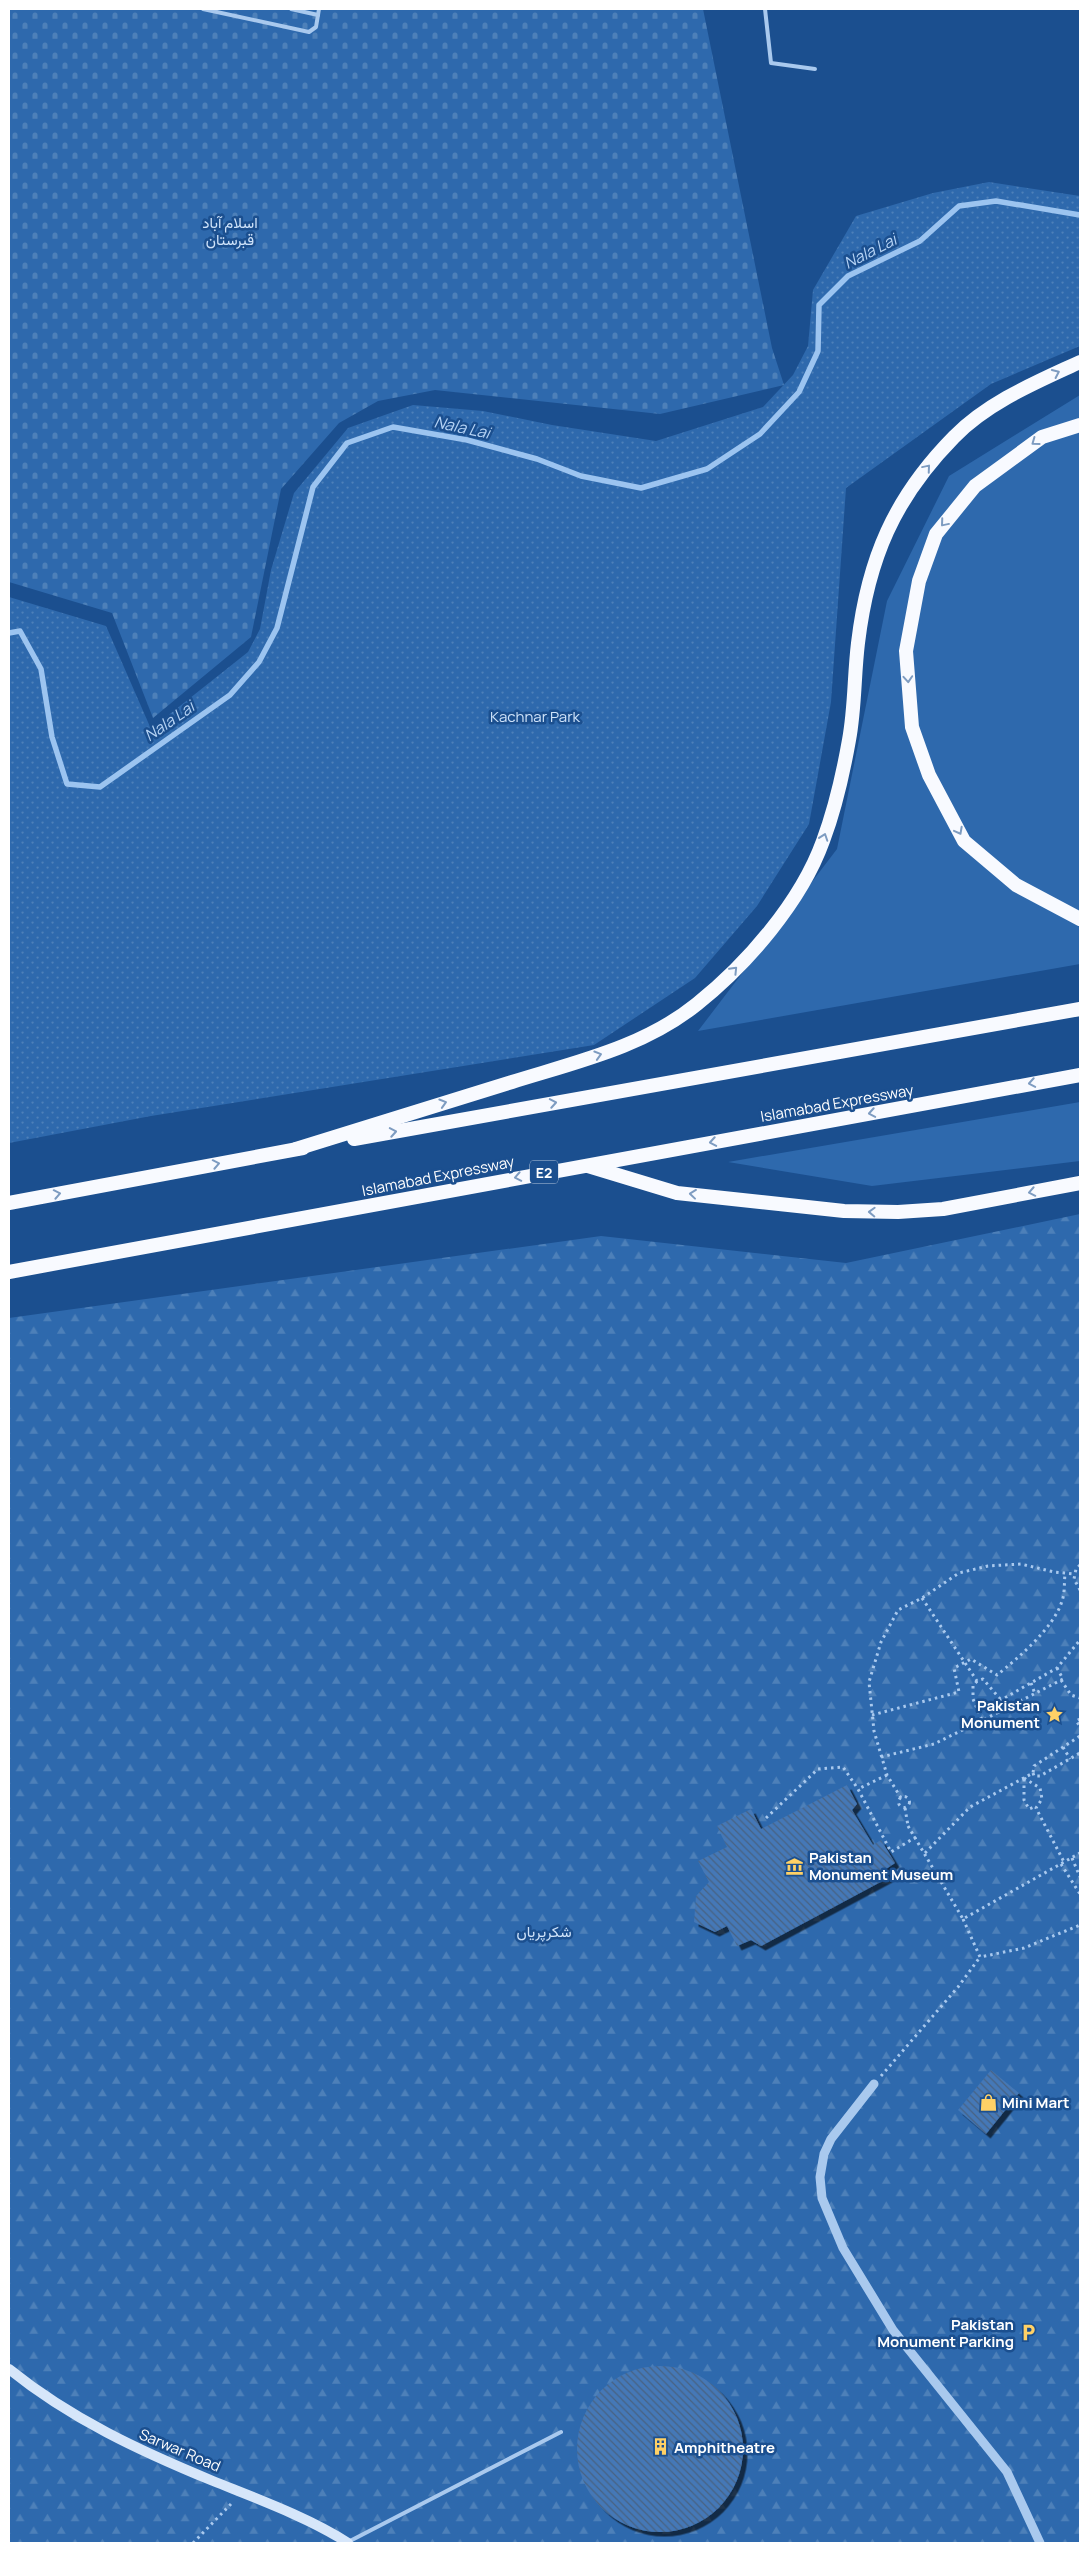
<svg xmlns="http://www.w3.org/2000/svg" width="1089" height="2552" font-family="Manrope,Vazirmatn,sans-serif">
	<defs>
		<pattern id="forest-firs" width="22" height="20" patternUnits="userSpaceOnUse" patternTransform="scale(1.25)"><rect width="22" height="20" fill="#2e69ad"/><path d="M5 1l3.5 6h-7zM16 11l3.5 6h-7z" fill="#4d80b9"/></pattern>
		<pattern id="cemetery-stones" width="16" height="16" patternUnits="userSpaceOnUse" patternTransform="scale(1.25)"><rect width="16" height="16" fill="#2e69ad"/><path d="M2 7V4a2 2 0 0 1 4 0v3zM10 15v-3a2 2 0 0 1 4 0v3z" fill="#4d80b9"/></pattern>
		<pattern id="park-dots" width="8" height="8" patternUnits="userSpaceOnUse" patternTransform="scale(1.25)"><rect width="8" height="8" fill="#2e69ad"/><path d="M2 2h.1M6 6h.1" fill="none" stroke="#4d80b9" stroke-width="1.8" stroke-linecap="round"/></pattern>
		<pattern id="building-back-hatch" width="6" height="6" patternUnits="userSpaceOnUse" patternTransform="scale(1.25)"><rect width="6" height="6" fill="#4478b7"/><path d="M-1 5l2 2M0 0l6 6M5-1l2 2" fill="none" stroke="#486282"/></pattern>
		<filter id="shadow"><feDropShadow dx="4.5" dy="4.5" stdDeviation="0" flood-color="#0009"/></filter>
	</defs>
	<rect width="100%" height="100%" fill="#1b4f8f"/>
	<g fill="#2e69ad">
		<path d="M1080 395V964L698 1031 837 849 887 601 949 476Z"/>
		<path d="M1080 1102V1161L872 1186 728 1162Z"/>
	</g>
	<path fill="url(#forest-firs)" d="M1080 1214V2543H9V1318L601 1236 846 1263Z"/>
	<path fill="url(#cemetery-stones)" d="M9 9H703L772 348 784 385 660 414 435 390 378 401 339 423 281 489 251 637 153 718 112 613 9 582Z"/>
	<path fill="url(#park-dots)" d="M989 182 1080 196V346L991 384 846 488 831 702 809 824 757 906 695 978 594 1045 151 1116 9 1143V597L106 626 151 729 248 652 260 629 271 570 294 493 348 428 413 405 483 411 552 425 656 441 763 407 793 375 808 346 813 290 856 216 933 193Z"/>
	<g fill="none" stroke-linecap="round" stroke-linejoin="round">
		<path stroke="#9cc4f0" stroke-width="5.5" d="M9 633 20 631 41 669 52 737 67 784 100 787 230 695 259 662 277 628 313 487 347 443 393 427 467 440 537 459 581 476 641 488 707 469 760 434 799 392 818 351 819 305 848 276 920 241 959 206 996 201 1080 215"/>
	</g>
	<g fill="url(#building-back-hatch)" filter="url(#shadow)">
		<path d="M847 1785 857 1804 852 1810 873 1845 881 1840 895 1863 886 1869 888 1878 761 1946 751 1940 737 1946 727 1926 715 1932 694 1922 696 1896 709 1882 698 1861 727 1847 717 1826 751 1809 761 1829Z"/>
		<path d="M991 2070 1019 2093 986 2134 958 2110Z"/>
		<circle cx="660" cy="2449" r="83"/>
	</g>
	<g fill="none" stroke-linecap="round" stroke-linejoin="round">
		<g stroke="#a9c9ee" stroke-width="3" stroke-dasharray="2.5 4" stroke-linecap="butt">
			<path d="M1080 1565 1076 1569 1074 1579 1080 1590"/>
			<path d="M922 1598 977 1681 983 1679 1001 1700"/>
			<path d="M1061 1680 1071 1695 1080 1698"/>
			<path d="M977 1681 973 1686V1699L982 1720"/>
			<path d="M1031 1683 1035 1694"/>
			<path d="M997 1713 1063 1679 1057 1668"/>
			<path d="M872 1715 959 1692 954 1668 971 1659 997 1675C1018 1658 1054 1628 1062 1601 1065 1593 1064 1583 1065 1574"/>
			<path d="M1080 1719 1076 1721 1080 1726"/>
			<path d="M1063 1747 1070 1759"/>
			<path d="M881 1757 934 1744 997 1713 1001 1700 1057 1668 1080 1640"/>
			<path d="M1033 1773 1034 1776H1040L1080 1753"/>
			<path d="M887 1775 858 1789 891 1852 916 1837"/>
			<path d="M1024 1778 1040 1788 1042 1799 1036 1808 1064 1862"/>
			<path d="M1024 1779V1800L1029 1809 1034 1807"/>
			<circle cx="904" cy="1802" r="5.5"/>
			<path d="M901 1798 887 1775 874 1731 869 1682 881 1642 898 1610 922 1598 959 1573 988 1566 1021 1564 1054 1572 1074 1574"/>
			<path d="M905 1808 908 1826"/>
			<path d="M766 1818 818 1769 843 1767 858 1789"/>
			<path d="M908 1826 963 1919 1080 1853"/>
			<path d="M925 1853 970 1807 1033 1773 1034 1766 1080 1736"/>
			<path d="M1072 1858 1080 1877"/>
			<path d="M1061 1864 1080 1894"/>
			<path d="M963 1919 980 1957 1024 1948 1080 1925"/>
			<path d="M881 2076 958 1987 980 1957"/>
			<path d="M193 2543 231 2504"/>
		</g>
		<g stroke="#a9c9ee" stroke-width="4">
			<path d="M203 9 309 32 316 27 319 9"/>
			<path d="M291 9 318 15"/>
			<path d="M765 9 771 63 815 69"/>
			<path d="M348 2542 561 2432"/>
		</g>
		<path stroke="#a9c9ee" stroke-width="9" d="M874 2084 831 2139 824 2154 820 2177 822 2198 843 2248 893 2330 1007 2472 1040 2543"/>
		<path stroke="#d6e6fa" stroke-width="10" d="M9 2369C71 2419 140 2451 213 2481 255 2498 310 2518 348 2543"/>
		<g stroke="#f8faff" stroke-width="14">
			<path d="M1080 425 1042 437 975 486 936 534 919 581 906 651 912 727 929 775 964 841 1016 885 1080 919"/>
			<path d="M354 1139 1080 1009"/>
			<path d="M296 1149C368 1127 440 1104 512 1082 576 1062 644 1047 697 1004 747 964 801 902 823 841 835 809 843 774 849 740 855 708 854 676 858 643 868 559 894 498 954 437 988 402 1037 382 1080 362"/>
			<path d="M588 1166 677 1193 844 1211 898 1212 943 1209 1080 1183"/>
			<path d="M9 1203 303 1148"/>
			<path d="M9 1272 1080 1075"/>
		</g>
	</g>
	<defs><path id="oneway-chevron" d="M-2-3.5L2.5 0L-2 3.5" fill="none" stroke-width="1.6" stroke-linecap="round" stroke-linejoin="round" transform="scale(1.25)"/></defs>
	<g stroke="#7e9cc1">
		<use href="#oneway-chevron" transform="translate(1056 373) rotate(-25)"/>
		<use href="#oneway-chevron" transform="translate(1035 442) rotate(144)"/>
		<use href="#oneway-chevron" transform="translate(927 468) rotate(-50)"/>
		<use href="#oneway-chevron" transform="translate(944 523) rotate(130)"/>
		<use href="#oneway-chevron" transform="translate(908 679) rotate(86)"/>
		<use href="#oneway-chevron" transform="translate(959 831) rotate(62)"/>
		<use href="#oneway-chevron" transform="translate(824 837) rotate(-71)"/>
		<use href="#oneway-chevron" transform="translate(734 970) rotate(-46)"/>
		<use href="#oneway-chevron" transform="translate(598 1055) rotate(-17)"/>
		<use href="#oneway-chevron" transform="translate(1032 1083) rotate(170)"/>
		<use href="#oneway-chevron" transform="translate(443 1103) rotate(-17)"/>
		<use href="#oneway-chevron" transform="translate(553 1103) rotate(-10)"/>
		<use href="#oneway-chevron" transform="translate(872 1113) rotate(170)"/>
		<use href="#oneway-chevron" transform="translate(393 1132) rotate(-10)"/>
		<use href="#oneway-chevron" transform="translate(713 1142) rotate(170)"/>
		<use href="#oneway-chevron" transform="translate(216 1164) rotate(-11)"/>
		<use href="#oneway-chevron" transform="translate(518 1177) rotate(169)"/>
		<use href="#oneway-chevron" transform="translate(1032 1192) rotate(169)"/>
		<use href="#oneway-chevron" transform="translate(57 1194) rotate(-11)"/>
		<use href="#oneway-chevron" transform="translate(693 1194) rotate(-174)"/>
		<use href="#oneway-chevron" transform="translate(872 1212) rotate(-178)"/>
	</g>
	<defs>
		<symbol id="sight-bare" viewBox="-9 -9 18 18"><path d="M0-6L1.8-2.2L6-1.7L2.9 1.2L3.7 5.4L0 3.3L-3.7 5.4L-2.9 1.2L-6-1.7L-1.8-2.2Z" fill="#ffd166" stroke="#1b4f8f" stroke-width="2.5" paint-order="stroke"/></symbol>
		<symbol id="museum-bare" viewBox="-9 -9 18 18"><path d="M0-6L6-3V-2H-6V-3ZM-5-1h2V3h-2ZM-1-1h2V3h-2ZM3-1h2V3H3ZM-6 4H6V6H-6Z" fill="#ffd166" stroke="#1b4f8f" stroke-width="2.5" paint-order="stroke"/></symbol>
		<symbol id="shop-bare" viewBox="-9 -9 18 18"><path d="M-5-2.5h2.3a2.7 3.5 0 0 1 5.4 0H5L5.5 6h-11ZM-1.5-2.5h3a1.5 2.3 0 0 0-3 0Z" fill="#ffd166" stroke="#1b4f8f" stroke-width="2.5" paint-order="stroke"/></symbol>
		<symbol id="parking-bare" viewBox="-9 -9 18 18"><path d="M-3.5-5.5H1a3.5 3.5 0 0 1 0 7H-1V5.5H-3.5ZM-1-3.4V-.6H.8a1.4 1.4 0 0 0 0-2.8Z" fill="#ffd166" stroke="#1b4f8f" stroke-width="2.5" paint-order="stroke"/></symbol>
		<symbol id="building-bare" viewBox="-9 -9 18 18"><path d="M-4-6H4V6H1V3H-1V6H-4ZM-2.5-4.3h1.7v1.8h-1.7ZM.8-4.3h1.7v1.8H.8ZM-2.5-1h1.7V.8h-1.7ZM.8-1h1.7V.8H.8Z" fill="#ffd166" stroke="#1b4f8f" stroke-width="2.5" paint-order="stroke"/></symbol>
	</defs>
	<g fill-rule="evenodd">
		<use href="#sight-bare" x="1042" y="1702" width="25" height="25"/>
		<use href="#museum-bare" x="782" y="1854" width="25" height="25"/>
		<use href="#shop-bare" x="976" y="2090" width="25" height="25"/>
		<use href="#parking-bare" x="1016" y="2320" width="25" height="25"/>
		<use href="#building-bare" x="648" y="2434" width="25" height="25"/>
	</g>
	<g text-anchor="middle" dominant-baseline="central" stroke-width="5" stroke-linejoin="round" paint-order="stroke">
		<rect fill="#1b4f8f" stroke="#bbcadd" stroke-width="1" x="530" y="1160.5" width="28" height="23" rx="4"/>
		<g font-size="14" font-weight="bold" fill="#fff">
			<text x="544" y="1172">E2</text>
		</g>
		<g font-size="15" fill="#cfe3fa" stroke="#1b4f8f">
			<text x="230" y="222">اسلام آباد<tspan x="230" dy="17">قبرستان</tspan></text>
			<text x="535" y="716">Kachnar Park</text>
			<text x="544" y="1931">شکرپریاں</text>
		</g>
		<g font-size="15" fill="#fff" stroke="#1b4f8f">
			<text transform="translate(837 1103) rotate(-10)">Islamabad Expressway</text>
			<text transform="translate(438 1176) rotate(-11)">Islamabad Expressway</text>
			<text transform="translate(180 2450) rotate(23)">Sarwar Road</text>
		</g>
		<g font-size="15" font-weight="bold" fill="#fff" stroke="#1b4f8f" text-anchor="start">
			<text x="1040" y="1705" text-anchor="end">Pakistan<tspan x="1040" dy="17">Monument</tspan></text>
			<text x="809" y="1857">Pakistan<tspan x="809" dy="17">Monument Museum</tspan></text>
			<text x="1002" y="2102">Mini Mart</text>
			<text x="1014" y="2324" text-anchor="end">Pakistan<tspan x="1014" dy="17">Monument Parking</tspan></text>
			<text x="674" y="2447">Amphitheatre</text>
		</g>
		<g font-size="16" font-style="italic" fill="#b5d3f5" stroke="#1b4f8f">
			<text transform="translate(870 251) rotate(-27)">Nala Lai</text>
			<text transform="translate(462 427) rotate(12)">Nala Lai</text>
			<text transform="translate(169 721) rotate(-35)">Nala Lai</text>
		</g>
	</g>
	<rect width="1089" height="2552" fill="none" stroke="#ffffff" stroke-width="20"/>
</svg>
